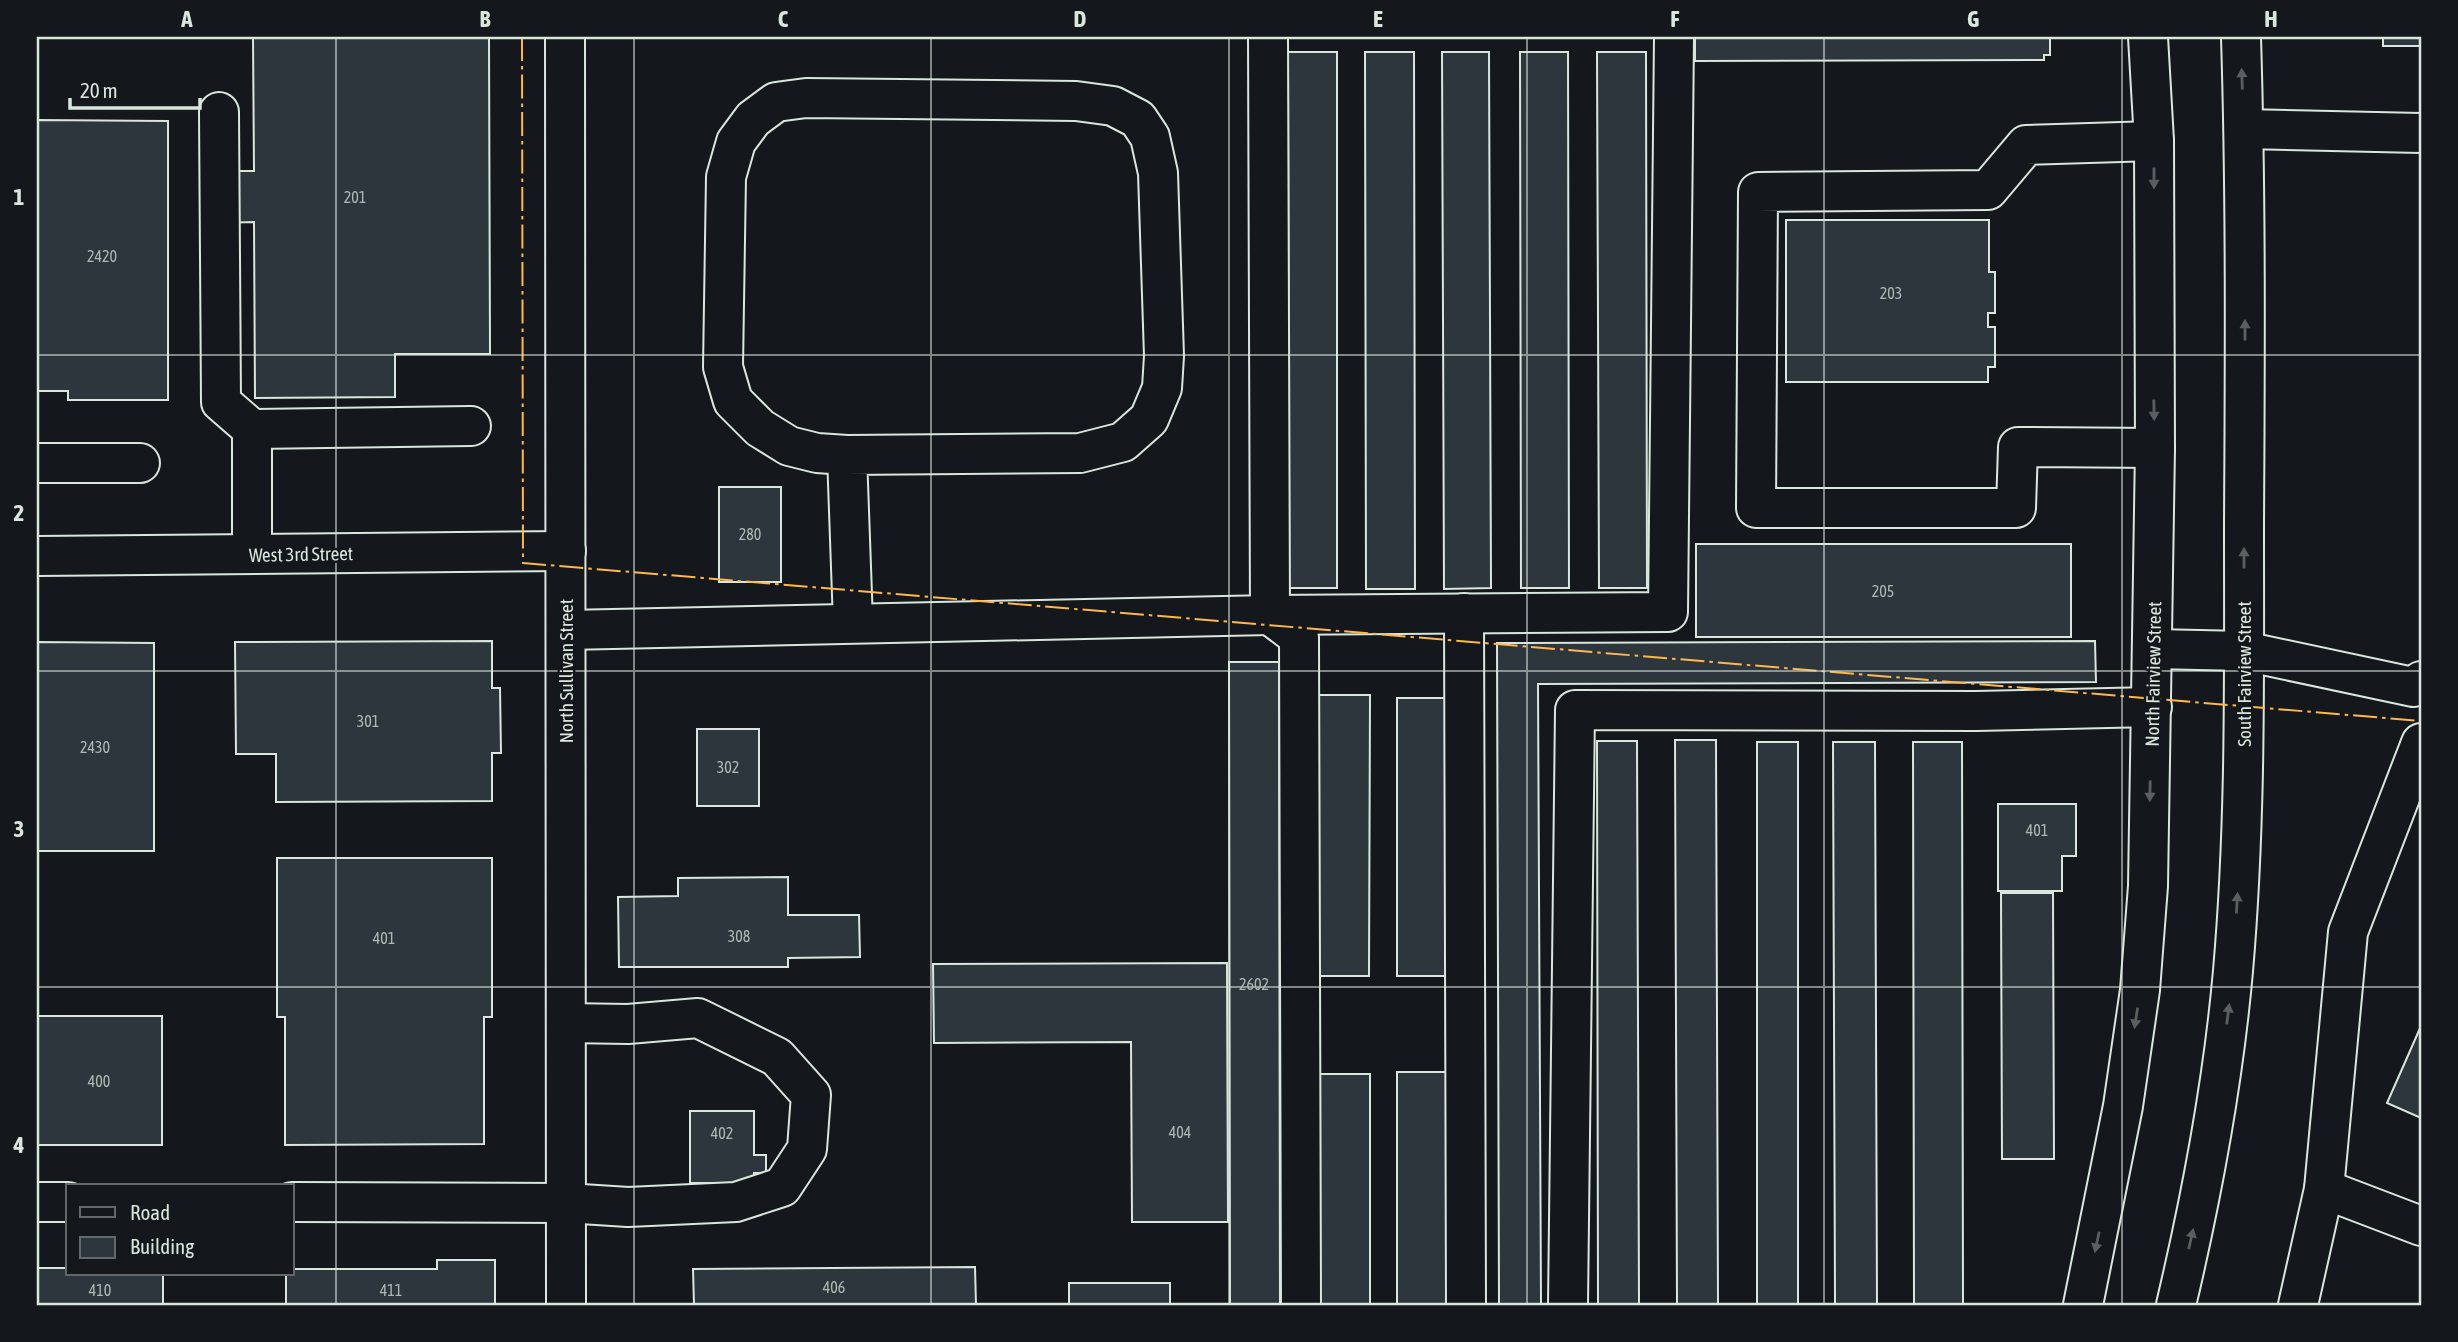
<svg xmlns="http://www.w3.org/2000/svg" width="2458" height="1342" font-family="'Asap Condensed',sans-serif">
	<rect width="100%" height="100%" fill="#14181c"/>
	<g fill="#2c363c" stroke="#d8e6dc" stroke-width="2">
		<path d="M253 37H489L490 354H395V397L255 398 254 222 220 223 219 171H254Z"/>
		<path d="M1695 37H2050V55H2044V60L1695 61Z"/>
		<rect x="2383" y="37" width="38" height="9"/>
		<path d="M1288 52H1337V588H1289Z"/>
		<path d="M1365 52H1414L1415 589H1366Z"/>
		<path d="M1442 52H1489L1491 588 1444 589Z"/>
		<path d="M1520 52H1568L1569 588H1521Z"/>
		<path d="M1597 52H1646L1647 588H1599Z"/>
		<path d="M37 120 168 121V400H68V391H37Z"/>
		<path d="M1786 220H1989V272H1995V313H1988V327H1995V367H1988V382H1786Z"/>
		<rect x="719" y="487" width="62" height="95"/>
		<rect x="1696" y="544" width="375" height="93"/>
		<path d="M492 641V688H500L501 753H492V801L276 802V754H236L235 642Z"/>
		<path d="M2095 641 2096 682 1538 684 1541 1305H1499L1497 643Z"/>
		<path d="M37 642 154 643V851H37Z"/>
		<path d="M1229 662H1279L1280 1305H1230Z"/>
		<path d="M1319 695H1370L1369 976H1318Z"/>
		<rect x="1397" y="698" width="50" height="278"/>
		<rect x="697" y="729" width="62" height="77"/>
		<path d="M1675 740H1716L1718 1305H1677Z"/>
		<path d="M1597 741H1637L1639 1305H1598Z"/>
		<rect x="1757" y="742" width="41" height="563"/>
		<path d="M1833 742H1875L1877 1305H1835Z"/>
		<path d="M1913 742H1962L1963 1305H1914Z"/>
		<path d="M1998 804H2076V856H2062V891H1998Z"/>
		<path d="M277 858H492V1017H484V1144L285 1145V1017H277Z"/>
		<path d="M788 877V915H859L860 957 788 958V967H619L618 897 678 896V878Z"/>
		<path d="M2001 893H2053L2054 1159H2002Z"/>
		<path d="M1227 963 1228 1222H1132L1131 1042 934 1043 933 964Z"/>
		<rect x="37" y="1016" width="125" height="129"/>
		<path d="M2421 1026V1118L2387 1103Z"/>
		<rect x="1397" y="1072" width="50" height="233"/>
		<rect x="1320" y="1074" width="50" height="231"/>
		<path d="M690 1111H754V1155H766V1173H754V1183H690Z"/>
		<path d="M437 1260H495V1305H286V1274H292V1269H437Z"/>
		<path d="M975 1267 976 1305H694L693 1269Z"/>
		<path d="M37 1268H68V1274H163V1305H37Z"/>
		<rect x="1069" y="1283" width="101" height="22"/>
	</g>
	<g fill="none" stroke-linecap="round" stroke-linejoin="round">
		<defs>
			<g id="minor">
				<path d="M565 37 566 1305"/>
				<path d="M1268 37 1270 615"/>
				<path d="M219 112 221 402 252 429V554"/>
				<path d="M2244 129 2421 133"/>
				<path d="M2154 141 2026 145 1988 190 1758 192 1756 508H2016L2018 447 2155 448"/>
				<path d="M252 429 471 426"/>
				<path d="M847 455 817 453 789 446 760 428 733 401 723 367 726 177 736 142 753 119 776 102 806 98 1076 101 1113 106 1138 119 1150 137 1158 173 1164 356 1162 388 1149 419 1123 442 1080 453 847 455 853 623"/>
				<path d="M37 463H140"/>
				<path d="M37 556 566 551"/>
				<path d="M1464 613 1466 1305"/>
				<path d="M1270 615 1299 637 1301 1305"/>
				<path d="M566 630 1270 615 1668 612 1674 37"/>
				<path d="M2154 649 2244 651 2413 687 2421 681"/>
				<path d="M2324 1189 2421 1226"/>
				<path d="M37 1202H68"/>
				<path d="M292 1202 566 1203 628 1207 736 1202 782 1187 807 1149 811 1095 777 1057 698 1018 628 1024 566 1023"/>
				<path d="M1568 1305 1575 710 1976 711 2152 707"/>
				<path d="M2298 1305 2324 1189 2348 932 2421 743"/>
			</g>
			<g id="major">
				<path d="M2083 1305 2123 1106 2140 990 2148 886 2155 448 2154 141 2148 37"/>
				<path d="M2176 1305C2202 1195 2223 1084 2233 971 2246 822 2244 673 2244 523 2245 361 2246 199 2241 37"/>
			</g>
		</defs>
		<use href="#minor" stroke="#d8e6dc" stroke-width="42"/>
		<use href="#major" stroke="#d8e6dc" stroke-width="42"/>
		<use href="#minor" stroke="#14181c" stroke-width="38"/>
		<use href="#major" stroke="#14181c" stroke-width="38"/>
		<path stroke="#ffb74d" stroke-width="2" stroke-dasharray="24 5 3.5 5" stroke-linecap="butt" d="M522 37 523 563 2421 721"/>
	</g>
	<defs><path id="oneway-solid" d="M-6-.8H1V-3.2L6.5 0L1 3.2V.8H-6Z" transform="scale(1.75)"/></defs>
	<g fill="#59605f">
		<use href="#oneway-solid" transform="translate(2242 79) rotate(-92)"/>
		<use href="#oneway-solid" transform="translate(2154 178) rotate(90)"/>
		<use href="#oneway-solid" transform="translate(2245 330) rotate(-90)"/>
		<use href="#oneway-solid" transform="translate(2154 410) rotate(89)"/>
		<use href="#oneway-solid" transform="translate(2244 558) rotate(-90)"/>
		<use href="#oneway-solid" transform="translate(2150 791) rotate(91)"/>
		<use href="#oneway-solid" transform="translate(2237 903) rotate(-87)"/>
		<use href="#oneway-solid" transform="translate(2228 1014) rotate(-83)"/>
		<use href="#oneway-solid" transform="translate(2136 1018) rotate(99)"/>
		<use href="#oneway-solid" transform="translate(2191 1239) rotate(-77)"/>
		<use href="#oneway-solid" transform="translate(2097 1242) rotate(102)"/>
	</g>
	<path fill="none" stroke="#d8e6dc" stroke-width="2" stroke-opacity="0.55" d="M336 37V1305M634 37V1305M931 37V1305M1229 37V1305M1527 37V1305M1824 37V1305M2122 37V1305M37 355H2421M37 671H2421M37 987H2421"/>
	<g text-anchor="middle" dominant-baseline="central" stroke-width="5" stroke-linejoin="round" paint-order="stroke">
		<g font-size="16" fill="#adbab4">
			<text x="355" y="197">201</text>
			<text x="102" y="256">2420</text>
			<text x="1891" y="293">203</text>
			<text x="750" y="534">280</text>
			<text x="1883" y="591">205</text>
			<text x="368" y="721">301</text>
			<text x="95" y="747">2430</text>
			<text x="728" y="767">302</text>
			<text x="2037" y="830">401</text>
			<text x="739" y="936">308</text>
			<text x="384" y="938">401</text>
			<text x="1254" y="984">2602</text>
			<text x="99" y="1081">400</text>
			<text x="1180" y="1132">404</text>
			<text x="722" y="1133">402</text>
			<text x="834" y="1287">406</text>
			<text x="100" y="1290">410</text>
			<text x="391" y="1290">411</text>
		</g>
		<g font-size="19" fill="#d8e6dc" stroke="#14181c">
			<text transform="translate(301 554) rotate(-1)">West 3rd Street</text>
			<text transform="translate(566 671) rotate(-90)">North Sullivan Street</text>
			<text transform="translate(2153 674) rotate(-89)">North Fairview Street</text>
			<text transform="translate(2244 674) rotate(-90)">South Fairview Street</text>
		</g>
	</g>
	<rect width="2458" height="1342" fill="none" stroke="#14181c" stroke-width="77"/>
	<rect x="66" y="1184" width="228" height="91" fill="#14181c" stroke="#626a69" stroke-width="2"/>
	<rect x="80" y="1207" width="35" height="10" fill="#14181c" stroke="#626a69" stroke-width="2"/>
	<text x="130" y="1220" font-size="21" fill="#d8e6dc">Road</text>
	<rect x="80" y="1237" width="35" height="21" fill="#2c363c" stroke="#626a69" stroke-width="2"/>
	<text x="130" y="1254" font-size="21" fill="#d8e6dc">Building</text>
	<path d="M70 98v10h130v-10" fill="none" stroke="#d8e6dc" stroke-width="3.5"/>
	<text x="80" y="98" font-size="21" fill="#d8e6dc" stroke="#14181c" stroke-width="5" paint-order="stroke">20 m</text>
	<rect x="38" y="38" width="2382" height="1266" fill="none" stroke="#d8e6dc" stroke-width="2.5"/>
	<g font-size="23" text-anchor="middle" font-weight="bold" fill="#d8e6dc">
		<text x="187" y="27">A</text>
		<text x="485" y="27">B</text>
		<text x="783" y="27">C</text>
		<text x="1080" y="27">D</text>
		<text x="1378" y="27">E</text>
		<text x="1675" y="27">F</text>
		<text x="1973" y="27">G</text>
		<text x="2271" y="27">H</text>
		<text x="19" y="205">1</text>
		<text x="19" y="521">2</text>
		<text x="19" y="837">3</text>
		<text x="19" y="1153">4</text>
	</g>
</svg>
